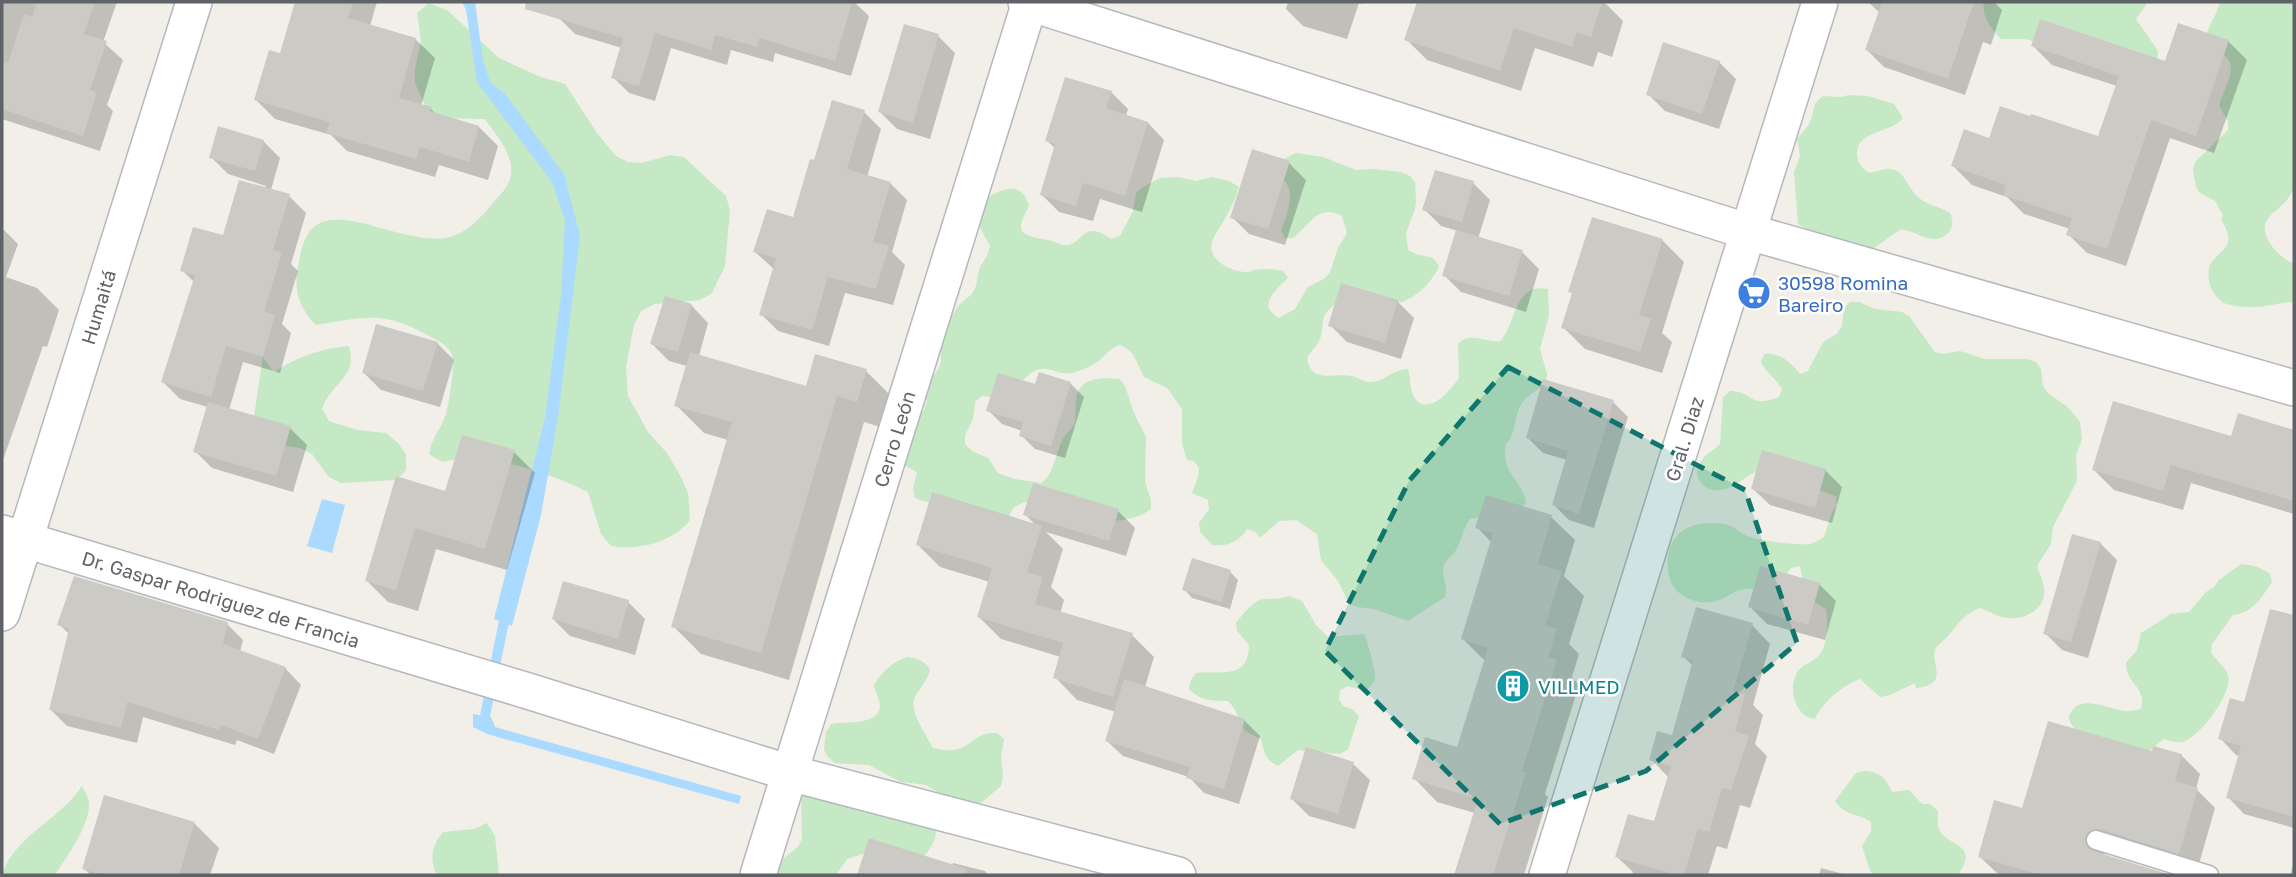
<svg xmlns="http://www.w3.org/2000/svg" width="2296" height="877" font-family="'Golos Text',sans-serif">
	<rect width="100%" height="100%" fill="#f1efe8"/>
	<g fill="#c5e8c5">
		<path d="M1984 2H2148L2136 19 2158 51 2157 64 2024 39H2001C1991 29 1981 16 1984 2Z"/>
		<path d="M2220 2H2294V186C2288 212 2253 213 2269 242 2275 252 2284 259 2294 264V302C2280 302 2266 308 2251 307 2243 307 2232 306 2224 303 2212 297 2205 278 2210 265 2214 257 2223 252 2227 245 2231 236 2225 226 2221 219L2223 215 2215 201 2200 193 2196 187 2193 170 2195 162 2228 130V121L2219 106C2222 92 2238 70 2227 58 2221 51 2213 46 2206 39 2207 26 2217 15 2220 2Z"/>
		<path d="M429 3 447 10 499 58 538 76 565 84 597 133 616 156 628 162 642 163 670 155 684 157 726 196 730 210 725 266 712 293 700 300 655 304 641 311 634 325 626 367 628 396 648 432 667 453 682 479 688 493 690 520C674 542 637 551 611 546L601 534 588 492C548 472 486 451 442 462L429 454C432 437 441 429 446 414 449 404 454 369 453 359 451 347 441 342 431 337 382 310 368 317 316 325 300 309 293 291 298 267 301 251 304 229 322 222 337 217 356 221 370 225 392 231 431 244 453 236 469 231 484 214 494 202 498 197 504 191 507 186 521 162 498 138 485 119L439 118 427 110 415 83V69L421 40 417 13Z"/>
		<path d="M1849 95 1868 96 1894 104 1903 118C1891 134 1856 130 1857 154 1857 163 1862 168 1869 173 1875 172 1880 170 1886 169 1905 167 1907 189 1919 198 1928 205 1940 207 1950 213 1953 220 1954 227 1948 233 1931 249 1914 228 1901 230 1898 230 1875 248 1869 251L1812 232 1798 224 1794 172 1800 156 1797 139C1802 133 1810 125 1812 117 1814 106 1814 103 1823 96L1841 97Z"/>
		<path d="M1296 153 1323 157 1356 170 1374 169 1401 172 1410 176 1415 182 1416 200 1415 209 1406 233 1408 250 1416 254 1433 258 1439 266C1433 281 1418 296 1402 302L1335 305C1316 317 1327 328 1318 343 1315 348 1310 352 1307 358 1312 385 1333 372 1352 376 1360 378 1364 383 1373 382 1386 380 1394 369 1408 369 1411 378 1409 389 1414 397 1427 418 1451 390 1459 378L1458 344C1471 331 1484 343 1500 341 1517 324 1513 282 1548 289L1549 316 1540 349 1547 374 1546 382C1538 391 1525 396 1520 406 1514 419 1516 434 1506 444 1501 475 1521 477 1526 502L1521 509 1470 519C1463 529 1462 540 1456 550 1452 557 1444 560 1443 569 1443 579 1448 587 1445 597L1408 621 1374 609 1357 607 1349 604 1338 581 1321 560 1317 534 1296 520 1279 521 1260 538 1256 532 1247 529C1238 543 1228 546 1212 545L1200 532 1199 523 1209 509 1208 500 1192 493 1198 477 1199 468 1194 461 1187 460 1182 444V409L1167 388 1144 377 1133 354 1126 348 1119 345C1109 349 1105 356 1097 362 1091 366 1080 371 1072 373 1062 375 1055 370 1045 369 1030 367 1017 388 1007 398L982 396 975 402 973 419 965 435V444L972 451 988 458 998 473 1014 479 1042 483C1055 472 1055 453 1063 439 1066 432 1073 429 1075 421 1076 414 1075 406 1076 399 1079 377 1102 377 1120 379L1125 386 1134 413 1146 437 1145 482 1151 500V509C1116 535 1064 510 1026 502 1016 505 1012 507 1009 517L923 501 915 498 913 489 917 472 902 464 904 439 924 410 927 401 924 393 925 384 938 370 941 362V344L945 327 959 305 972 294 976 286 979 269 988 254 990 246 978 224 987 198C1004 188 1022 181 1029 206 1014 233 1020 235 1048 240 1055 241 1061 246 1069 245 1078 243 1082 232 1092 231 1099 230 1106 236 1112 239L1120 236 1133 211 1136 193 1143 187 1160 178 1178 177 1196 181 1212 177 1229 181 1239 187C1235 200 1230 211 1223 222 1220 228 1214 235 1212 242 1207 260 1230 271 1245 272 1252 272 1249 271 1255 270 1264 268 1274 269 1283 271L1288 278C1276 290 1256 305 1279 318L1295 309 1308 287 1324 279 1330 272 1338 248 1347 233 1342 216C1319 203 1310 224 1293 238H1285L1281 230C1288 213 1298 188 1279 176L1280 161Z"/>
		<path d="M1850 302H1859L1875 309 1902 312 1909 316 1935 352 1943 354 1960 351 1984 359H2027L2036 362 2041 369 2043 386 2048 393 2069 408 2080 422 2082 439 2076 456 2077 481 2053 527 2051 544 2037 566C2040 575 2045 584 2044 593 2044 610 2022 621 2007 618 1998 617 1989 611 1980 608 1962 615 1959 624 1947 637 1943 641 1937 645 1935 650 1930 664 1951 684 1916 688L1915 683 1890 695 1880 697 1860 679C1843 685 1823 702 1815 719 1795 717 1786 687 1799 670 1805 663 1815 661 1821 653 1828 640 1828 623 1826 609L1811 600 1805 592 1800 566 1791 568C1772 597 1768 585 1741 590 1734 591 1729 596 1722 599 1709 605 1694 603 1682 595 1673 589 1668 579 1668 568 1665 532 1692 519 1724 524 1733 525 1739 532 1747 536 1755 540 1801 546 1810 544 1815 543 1819 540 1824 537L1832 512 1837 505 1836 496 1760 470C1746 475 1735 488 1721 490 1705 493 1691 478 1700 463 1704 455 1714 450 1720 444L1723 397 1730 391C1754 391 1747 409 1779 397L1782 389C1776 378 1766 373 1761 362L1764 354C1780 352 1790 362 1800 374L1808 371 1823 342 1837 334 1842 326 1844 308Z"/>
		<path d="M349 346C358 379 331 382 322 409L329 421 357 430 386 433 398 443 406 454V470L396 480 341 483 329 477 312 454 300 448 285 446 254 416 263 357 274 372C296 357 323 348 349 346Z"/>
		<path d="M2241 564C2253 565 2260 567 2270 574L2272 582C2262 597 2252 613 2233 615L2212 644 2211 653C2216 660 2225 667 2228 675 2234 692 2200 736 2185 741 2178 744 2171 741 2164 739L2150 750 2142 753 2077 731C2072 726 2066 719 2071 712 2081 694 2109 709 2124 711 2130 712 2135 710 2141 709 2147 686 2126 685 2126 663L2137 650 2141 633 2171 614 2189 612 2206 592 2214 587 2219 580Z"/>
		<path d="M1288 596 1302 601 1316 625 1328 637 1364 634C1367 640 1376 671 1375 678 1374 684 1369 687 1365 691L1348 686 1340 690 1339 699 1343 706 1352 709 1359 716 1348 749 1340 754 1298 750 1278 766C1265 760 1264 752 1261 739L1245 731 1234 708 1228 701C1213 701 1200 701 1189 689L1191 680 1196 673C1219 670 1249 681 1249 645L1237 631 1236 623C1242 615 1253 601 1263 599 1273 598 1279 600 1288 596Z"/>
		<path d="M907 657C918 658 924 661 930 669 928 682 918 688 914 700 910 712 927 737 933 748 942 750 952 752 961 748 978 741 975 733 997 733L1004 739 1001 756 1003 777 1001 786 982 802 973 804 948 799 926 785 901 782 869 765 835 763 828 757 824 750 826 732 831 724C844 721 878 726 880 707 880 699 875 692 874 685 881 673 893 661 907 657Z"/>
		<path d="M1865 771C1880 772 1886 778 1892 792L1909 790 1922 804H1930L1938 811C1938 816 1937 824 1939 829 1946 847 1981 842 1958 875H1874L1870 871 1862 846 1871 831V822C1857 812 1846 817 1835 801L1856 773Z"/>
		<path d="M82 786C84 790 88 797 89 802 91 824 66 858 55 875H2C14 836 61 819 82 786Z"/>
		<path d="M809 791 936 827C937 843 927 852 918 865L872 854H863L847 859 836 875H773L784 858 798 847 802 839 801 794Z"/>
		<path d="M487 823 495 836 499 875H437C429 858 432 846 443 832L474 829Z"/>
	</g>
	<g fill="#aadaff">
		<path d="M462 2H475L483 61 490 82 505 94 564 174 580 236 558 417 541 515 512 626 494 619 545 418 561 295 565 220 552 182 477 82 466 10Z"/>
		<path d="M322 499 345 505 332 553 307 546Z"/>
		<path d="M473 714 491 717 495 727 741 796 739 804 487 734 473 727Z"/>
	</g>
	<g fill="#0003">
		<path d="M2 2H117L103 42 123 60 107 105 113 111 100 151 2 119Z"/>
		<path d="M295 2H377L370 26 415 39 435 58 421 106 431 109 437 115 479 127 498 146 488 180 439 165 435 177 347 151 331 135 275 119 256 100 281 55 296 3Z"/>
		<path d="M522 2H854L869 16 851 76 775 53 773 62 731 50 727 65 671 48 655 101 629 93 613 77 622 48 575 34 559 18 560 14Z"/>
		<path d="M1288 2H1362V4L1359 3 1347 39 1303 26 1286 9Z"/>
		<path d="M1418 2H1604L1623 21 1612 57 1598 52 1593 67 1535 48 1521 91 1427 60 1406 39Z"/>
		<path d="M1868 2H1994L2002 10 1991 45 1983 42 1965 95 1884 67 1867 50 1880 13Z"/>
		<path d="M938 36 955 53 930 139 897 129 880 112Z"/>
		<path d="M2228 41 2247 60 2214 153 2170 138 2126 266 2087 253 2068 234 2070 229 2024 214 2007 197 1972 185 1953 166 1990 140 2099 138 2117 86 2052 65 2033 46 2166 63Z"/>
		<path d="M1719 62 1736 79 1719 129 1665 111 1648 94Z"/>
		<path d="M1111 92 1128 109 1126 116 1148 123 1164 140 1142 212 1100 199 1093 221 1059 212 1042 195 1056 149 1047 141Z"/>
		<path d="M864 112 881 129 867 177 890 183 907 200 892 252 905 265 893 305 845 293 829 346 778 331 761 314 774 269 755 252 794 219 815 162Z"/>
		<path d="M263 141 280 158 271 190 289 196 306 213 291 264 298 271 282 324 291 333 280 373 243 362 229 410 290 428 307 445 293 492 212 468 195 451 208 407 180 399 163 382 195 283 182 270 224 237 266 186 228 174 211 157Z"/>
		<path d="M1289 163 1306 180 1285 245 1249 234 1232 217Z"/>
		<path d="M1473 183 1490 200 1478 239 1522 252 1539 269 1526 312 1461 292 1444 275 1458 231 1441 226 1424 209Z"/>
		<path d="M2 228 18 244 6 277 37 288 59 310 47 347 43 346 2 463Z"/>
		<path d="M1662 240 1684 262 1662 333 1672 342 1662 373 1585 349 1563 327 1573 294 1570 292Z"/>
		<path d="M666 298 692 306 708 323 699 356 807 388 866 371 893 398 884 428 864 422 789 680 701 654 673 626 728 440 704 433 676 405 687 366 669 361 652 344Z"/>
		<path d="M1397 301 1414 318 1401 359 1347 342 1330 325Z"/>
		<path d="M437 343 454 360 440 407 381 390 364 373Z"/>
		<path d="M1070 383 1084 397 1065 458 1035 449 1021 435 1022 431 1002 424 988 410 1036 386Z"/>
		<path d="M1613 402 1628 417 1594 528 1569 520 1554 505 1567 460 1543 453 1528 438Z"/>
		<path d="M2239 415 2294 431V514L2191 483 2183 510 2114 490 2094 470 2233 438Z"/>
		<path d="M514 452 535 473 507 570 436 549 418 611 388 602 367 581 447 493Z"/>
		<path d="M1825 470 1842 487 1832 523 1770 505 1753 489Z"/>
		<path d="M1118 511 1135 528 1126 556 1046 532 1063 549 1051 587 1064 600 1060 614 1132 635 1154 657 1145 687 1244 720 1260 736 1239 804 1204 793 1189 777 1123 756 1107 741 1116 712 1077 700 1055 677 1061 657 1001 639 979 617 990 582 940 567 918 545 1036 526 1025 514Z"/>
		<path d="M1551 517 1575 540 1564 576 1584 596 1569 644 1579 654 1572 677 1579 685 1545 794 1548 797 1524 875H1456L1475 813 1437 802 1414 778 1459 749 1486 662 1463 639 1492 543 1477 527Z"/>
		<path d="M2100 543 2117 560 2088 658 2062 650 2045 633Z"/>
		<path d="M1230 572 1238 580 1230 609 1192 598 1184 589Z"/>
		<path d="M1819 584 1836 601 1825 640 1767 624 1750 607Z"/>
		<path d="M628 602 645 619 635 655 570 636 553 619Z"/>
		<path d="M2272 611 2294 617V828L2244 814 2228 797 2240 756 2236 755 2220 738 2245 704Z"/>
		<path d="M59 624H227L243 640 240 652 285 668 301 685 274 754 237 740 235 745 143 717 137 743 67 726 51 710 69 634Z"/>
		<path d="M1752 625 1770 644 1753 705 1763 715 1755 744 1767 756 1750 808 1740 805 1727 849 1717 846 1708 875H1632L1633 872 1617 857 1656 824 1669 778 1651 759 1673 737 1693 666 1683 656Z"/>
		<path d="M2153 753 2181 755 2200 774 2196 789 2215 808 2197 871 2107 849 2103 856 2165 875H1999L1980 857 2023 810Z"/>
		<path d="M1353 764 1370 780 1355 829 1309 816 1292 799Z"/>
		<path d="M194 823 219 848 210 875H91L84 869Z"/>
		<path d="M870 840 952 866 953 863 985 871 988 875H859Z"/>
		<path d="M2294 862V875H2290Z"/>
		<path d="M1821 868 1847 875H1819Z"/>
	</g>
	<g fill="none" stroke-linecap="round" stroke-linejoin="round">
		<path stroke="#aadaff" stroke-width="10" d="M485 727 483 726 506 611"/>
	</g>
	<g fill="#cccac5">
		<path d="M37 2H95L84 34 107 41 90 90 97 93 83 136 2 109V61L8 63 24 14 32 17Z"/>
		<path d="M295 2H353L348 18 416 38 399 98 432 107 430 111 479 126 469 162 420 147 416 159 326 133 330 122 254 100 269 50 280 53Z"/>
		<path d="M526 2H852L835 61 759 38 757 47 715 35 711 50 655 33 639 86 611 78 623 38 525 9Z"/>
		<path d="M1417 2H1602L1591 37 1577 32 1572 47 1514 28 1500 71 1404 40Z"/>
		<path d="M1882 2H1974L1948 79 1865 50Z"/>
		<path d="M2040 19 2165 61 2178 23 2229 40 2196 136 2151 120 2107 249 2066 235 2072 218 2003 195 2006 185 1951 166 1964 129 1989 138 2000 106 2030 116 2031 114 2098 136 2119 76 2031 46Z"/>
		<path d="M904 24 939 34 913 123 878 112Z"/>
		<path d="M1663 42 1720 61 1702 114 1646 95Z"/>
		<path d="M1065 77 1112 91 1106 108 1148 122 1125 196 1083 183 1076 206 1040 195 1055 144 1045 141Z"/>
		<path d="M832 100 865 110 847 169 891 182 873 242 889 246 876 289 828 277 812 330 759 315 776 258 753 252 767 209 793 217 810 159 814 160Z"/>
		<path d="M218 126 264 140 255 171 209 158Z"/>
		<path d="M1252 149 1290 161 1268 229 1230 218Z"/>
		<path d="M1435 170 1474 181 1462 222 1422 210Z"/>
		<path d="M239 180 290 194 273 250 282 253 264 311 275 315 263 357 226 346 211 397 161 382 195 275 180 271 193 227 223 235Z"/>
		<path d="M1592 217 1663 239 1639 315 1651 319 1640 352 1561 328 1572 293 1568 292Z"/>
		<path d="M1456 230 1523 250 1509 296 1442 276Z"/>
		<path d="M1341 283 1398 300 1385 343 1328 326Z"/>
		<path d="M665 296 692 304 678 352 650 344Z"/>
		<path d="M376 324 438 342 423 391 362 373Z"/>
		<path d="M690 352 806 386 815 354 867 369 857 402 837 396 761 653 671 627 732 422 674 406Z"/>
		<path d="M1039 372 1071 382 1051 446 1019 436 1023 422 986 411 998 373 1035 384Z"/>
		<path d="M1543 379 1614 400 1579 514 1552 505 1568 451 1526 438Z"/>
		<path d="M2113 401 2231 436 2238 413 2294 430V501L2171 465 2163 491 2092 470Z"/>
		<path d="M208 402 291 426 276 476 193 452Z"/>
		<path d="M462 435 515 450 485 549 415 528 396 590 365 581 396 476 445 491Z"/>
		<path d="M1762 450 1826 469 1815 508 1751 489Z"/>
		<path d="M1033 483 1119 509 1109 541 1023 515Z"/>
		<path d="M932 492 1042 526 1027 572 1043 577 1035 604 1133 633 1113 697 1053 678 1063 643 977 617 992 568 916 545Z"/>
		<path d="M1486 495 1552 515 1538 564 1562 571 1545 626 1557 629 1548 657 1557 660 1522 771 1526 772 1493 875H1454L1478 799 1412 779 1425 737 1457 747 1488 648 1461 639 1493 533 1475 528Z"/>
		<path d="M2072 534 2101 542 2071 642 2043 634Z"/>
		<path d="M1192 558 1231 570 1222 602 1182 590Z"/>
		<path d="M1760 566 1820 583 1808 625 1748 607Z"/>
		<path d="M74 576 228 622 223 644 286 667 258 739 221 725 219 730 127 702 121 728 49 710 69 629 57 625Z"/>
		<path d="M563 581 629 600 618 639 552 619Z"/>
		<path d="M1696 607 1753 623 1733 691 1745 695 1735 731 1749 736 1731 790 1722 788 1709 832 1698 829 1684 875H1677L1615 857 1628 814 1654 821 1671 766 1649 760 1657 731 1672 735 1693 660 1681 657Z"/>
		<path d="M2270 609 2294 615V817L2226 798 2241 746 2218 739 2230 698 2244 702Z"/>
		<path d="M1124 679 1245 719 1224 789 1186 778 1190 767 1105 741Z"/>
		<path d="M2048 721 2152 751 2153 746 2182 754 2175 781 2198 788 2179 854 2099 829 2089 831 2085 837 2087 847 2093 851 2171 875H2041L1978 857 1994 800 2022 808Z"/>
		<path d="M1306 747 1354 762 1338 814 1290 799Z"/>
		<path d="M104 795 195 822 179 875H103L82 869Z"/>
		<path d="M869 838 967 869 966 875H857Z"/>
	</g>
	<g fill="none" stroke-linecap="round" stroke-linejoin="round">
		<defs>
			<path id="lane" d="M2096 840 2209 875"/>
			<g id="street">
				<path d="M1026 2 1749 232 2294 388"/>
				<path d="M2 533 528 691 790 773 1178 875"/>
				<path d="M2 613 194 2"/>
				<path d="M758 875 1030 2"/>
				<path d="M1547 875 1820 2"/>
			</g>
		</defs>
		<use href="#lane" stroke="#b5b8bc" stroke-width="21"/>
		<use href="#street" stroke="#b5b8bc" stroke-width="38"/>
		<use href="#lane" stroke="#fff" stroke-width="18"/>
		<use href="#street" stroke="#fff" stroke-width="35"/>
	</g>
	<path fill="#0f766e" fill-opacity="0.2" stroke="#0f766e" stroke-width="5" stroke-dasharray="14 9" stroke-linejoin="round" d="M1508 367 1745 490 1797 643 1646 771 1500 824 1325 651 1409 481Z"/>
	<defs>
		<symbol id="supermarket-disc" viewBox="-11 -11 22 22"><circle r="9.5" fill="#3f7fe0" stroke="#fff"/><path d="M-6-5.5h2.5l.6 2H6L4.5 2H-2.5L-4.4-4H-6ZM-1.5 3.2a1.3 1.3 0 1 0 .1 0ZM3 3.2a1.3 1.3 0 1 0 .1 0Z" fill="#fff"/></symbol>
		<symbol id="building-disc" viewBox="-11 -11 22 22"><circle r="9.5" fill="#0f9aa8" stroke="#fff"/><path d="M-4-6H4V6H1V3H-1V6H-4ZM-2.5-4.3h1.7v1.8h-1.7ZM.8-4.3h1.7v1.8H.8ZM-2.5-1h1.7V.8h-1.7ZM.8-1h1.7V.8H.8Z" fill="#fff"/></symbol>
	</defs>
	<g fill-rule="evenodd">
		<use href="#supermarket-disc" x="1735" y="274" width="38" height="38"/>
		<use href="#building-disc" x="1494" y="667" width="38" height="38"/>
	</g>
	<g text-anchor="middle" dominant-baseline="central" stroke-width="5" stroke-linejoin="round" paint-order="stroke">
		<g font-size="19" fill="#366cbe" stroke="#fff" text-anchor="start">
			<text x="1778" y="282">30598 Romina<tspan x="1778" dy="22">Bareiro</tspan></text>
		</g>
		<g font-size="19" fill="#5f6368" stroke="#fff">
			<text transform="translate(98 307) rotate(-73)">Humaitá</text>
			<text transform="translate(894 439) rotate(-73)">Cerro León</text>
			<text transform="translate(1684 439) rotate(-73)">Gral. Diaz</text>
			<text transform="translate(221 599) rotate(17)">Dr. Gaspar Rodriguez de Francia</text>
		</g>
		<g font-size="19" fill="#0d838f" stroke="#fff" text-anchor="start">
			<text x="1538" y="686">VILLMED</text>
		</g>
	</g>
	<rect width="2296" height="877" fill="none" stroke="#5f6368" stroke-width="7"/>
</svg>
